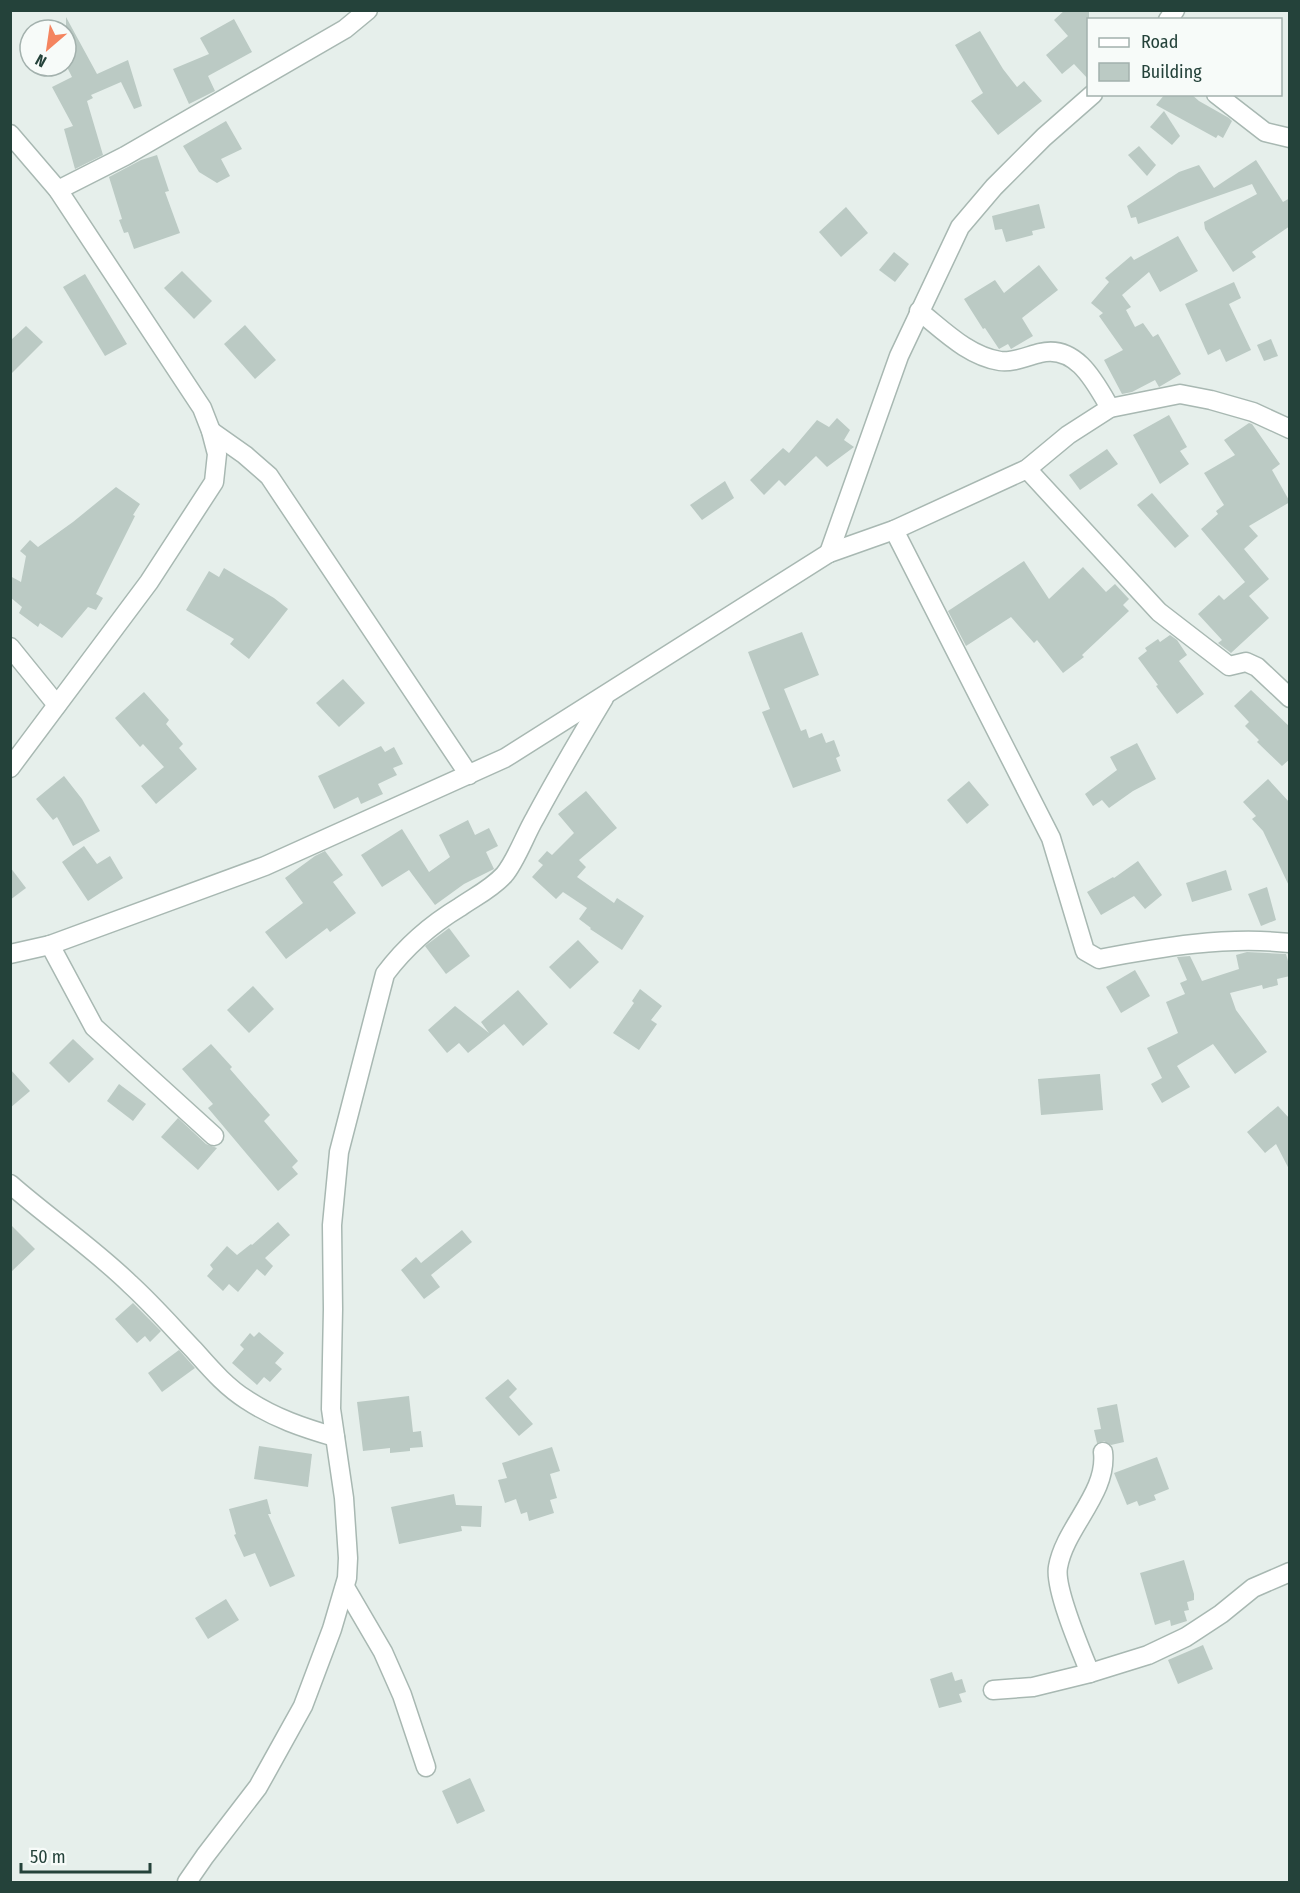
<svg xmlns="http://www.w3.org/2000/svg" width="1300" height="1893" font-family="'Fira Sans Condensed',sans-serif">
	<rect width="100%" height="100%" fill="#e6efeb"/>
	<g fill="#bbcac4">
		<path d="M1065 10H1089V80L1074 64 1062 74 1046 55 1068 36 1054 20Z"/>
		<path d="M66 17 97 74 128 60 142 106 134 109 121 82 91 95 93 98 87 101 103 155 75 169 64 129 73 126 52 87 72 77 66 65Z"/>
		<path d="M234 19 252 52 208 76 215 91 189 104 173 69 209 54 200 38Z"/>
		<path d="M980 31 1003 69 1017 87 1024 81 1042 101 998 135 971 101 983 93 955 45Z"/>
		<path d="M1165 94H1191L1199 101 1229 118 1232 121 1223 138 1218 135 1216 138 1156 105Z"/>
		<path d="M1164 111 1180 136 1172 145 1150 127Z"/>
		<path d="M226 121 242 149 221 159 230 176 217 183 199 172 183 146Z"/>
		<path d="M1139 146 1156 165 1147 176 1128 155Z"/>
		<path d="M157 155 169 191 165 192 180 233 134 249 128 232 124 233 119 220 122 219 109 177 141 160Z"/>
		<path d="M1256 160 1283 202 1290 198V226L1252 252 1256 257 1233 272 1205 229 1204 222 1257 194 1252 184 1138 224 1136 217 1131 218 1127 206 1179 172 1199 165 1214 188Z"/>
		<path d="M1039 204 1045 228 1032 231 1033 235 1006 242 1002 229 995 230 992 216Z"/>
		<path d="M846 207 868 233 841 257 819 232Z"/>
		<path d="M1178 236 1198 271 1160 292 1149 272 1122 295 1131 307 1126 310 1135 327 1143 323 1153 337 1158 334 1181 374 1159 387 1155 380 1132 392 1122 394 1104 360 1123 350 1099 316 1103 313 1091 303 1109 282 1105 278 1131 256 1134 260Z"/>
		<path d="M894 252 909 264 895 282 879 270Z"/>
		<path d="M1039 265 1058 290 1022 318 1033 336 1011 349 1008 344 999 349 985 328 983 329 964 299 995 280 1004 293Z"/>
		<path d="M182 271 212 301 194 319 164 288Z"/>
		<path d="M85 274 127 344 105 356 63 287Z"/>
		<path d="M1234 282 1241 298 1229 304 1251 350 1226 362 1220 349 1208 355 1185 304Z"/>
		<path d="M245 325 276 360 255 379 224 344Z"/>
		<path d="M26 326 43 342 10 375V341Z"/>
		<path d="M1271 339 1278 356 1264 361 1257 345Z"/>
		<path d="M1169 415 1187 447 1180 451 1189 464 1160 484 1133 435Z"/>
		<path d="M837 418 850 430 844 440 854 447 827 467 816 456 785 486 779 480 764 495 750 480 783 448 789 453 817 420 829 427Z"/>
		<path d="M1249 423 1252 424 1280 464 1272 470 1290 502 1249 526 1258 536 1244 549 1269 579 1249 596 1269 618 1231 653 1218 643 1222 640 1198 614 1219 595 1224 600 1245 582 1201 529 1218 514 1216 511 1224 505 1204 473 1235 455 1224 440Z"/>
		<path d="M1107 449 1118 464 1080 490 1069 475Z"/>
		<path d="M725 481 734 498 702 520 690 505Z"/>
		<path d="M116 487 140 504 133 515 135 516 96 594 103 598 96 610 88 607 62 638 40 623 38 627 19 613 22 607 10 597V576L21 582 26 556 20 551 30 540 38 547 73 522Z"/>
		<path d="M1152 493 1189 536 1175 548 1137 505Z"/>
		<path d="M1024 561 1049 599 1083 567 1106 592 1115 584 1129 599 1123 605 1129 611 1082 655 1084 657 1063 673 1037 640 1034 643 1011 617 966 646 948 611Z"/>
		<path d="M224 568 274 598 288 609 249 659 230 644 234 639 186 610 209 571 219 577Z"/>
		<path d="M802 632 819 675 784 689 801 731 806 729 809 738 822 733 826 743 834 740 840 756 836 758 841 771 793 788 762 712 770 709 748 652Z"/>
		<path d="M1170 635 1177 640 1187 655 1179 661 1204 694 1177 714 1156 686 1158 685 1138 658 1147 651 1145 648 1158 639 1160 642Z"/>
		<path d="M343 679 365 703 339 727 316 703Z"/>
		<path d="M1251 690 1290 727V759L1282 766 1257 742 1259 740 1245 726 1249 722 1234 706Z"/>
		<path d="M144 692 169 720 166 724 183 744 179 748 197 769 156 804 141 786 164 767 143 744 140 747 115 718Z"/>
		<path d="M1137 743 1156 779 1133 791 1109 808 1102 800 1093 806 1085 794 1117 770 1110 757Z"/>
		<path d="M381 746 385 752 394 747 403 764 393 768 397 775 378 784 383 794 361 804 358 797 334 809 318 776Z"/>
		<path d="M64 776 82 799 100 831 73 846 57 817 53 820 36 799Z"/>
		<path d="M1268 779 1290 803V888L1263 831 1252 819 1256 816 1243 802Z"/>
		<path d="M969 781 989 805 967 824 947 800Z"/>
		<path d="M586 791 617 828 579 860 586 867 577 877 614 903 617 898 644 916 622 950 590 929 591 928 579 919 587 908 563 892 556 899 532 877 543 865 538 861 547 851 552 855 574 833 558 814Z"/>
		<path d="M468 820 475 835 489 828 498 846 486 852 494 869 464 884 435 905 409 870 382 887 361 855 402 829 429 872 450 857 439 835Z"/>
		<path d="M84 846 97 864 110 856 123 878 88 901 62 862Z"/>
		<path d="M325 851 343 875 333 882 356 913 330 932 327 928 286 959 265 932 303 903 285 878 315 856Z"/>
		<path d="M1138 861 1162 895 1145 909 1134 896 1101 915 1087 892 1113 877 1114 878Z"/>
		<path d="M10 867 26 888 10 900Z"/>
		<path d="M1226 870 1232 890 1192 902 1186 883Z"/>
		<path d="M1267 887 1276 920 1261 926 1248 894Z"/>
		<path d="M449 928 470 956 446 974 425 946Z"/>
		<path d="M578 940 599 962 570 989 549 967Z"/>
		<path d="M1247 952 1286 954 1290 968V976L1277 979 1278 985 1263 989 1262 985 1230 993 1236 1010 1267 1052 1235 1074 1213 1044 1177 1066 1190 1087 1162 1103 1151 1084 1162 1078 1147 1048 1178 1033 1166 1002 1185 994 1180 983 1187 980 1177 957 1190 956 1202 981 1239 969 1236 955Z"/>
		<path d="M1135 970 1150 996 1121 1013 1106 987Z"/>
		<path d="M253 986 274 1009 249 1033 227 1010Z"/>
		<path d="M640 989 662 1006 651 1020 657 1024 639 1050 613 1033 634 1003 632 1001Z"/>
		<path d="M518 990 548 1024 523 1046 504 1024 468 1053 459 1043 447 1053 428 1030 455 1006 489 1033 481 1022Z"/>
		<path d="M73 1039 94 1059 69 1083 49 1063Z"/>
		<path d="M211 1044 232 1067 230 1069 270 1115 264 1121 298 1161 292 1167 298 1174 278 1191 208 1108 213 1104 182 1069Z"/>
		<path d="M10 1069 30 1091 10 1108Z"/>
		<path d="M1100 1074 1103 1110 1041 1115 1038 1079Z"/>
		<path d="M119 1084 146 1104 133 1121 107 1101Z"/>
		<path d="M1278 1106 1290 1119V1171L1276 1144 1265 1153 1247 1132Z"/>
		<path d="M178 1118 206 1144 217 1148 198 1170 161 1137Z"/>
		<path d="M278 1222 290 1235 265 1258 273 1266 265 1276 257 1269 238 1292 229 1284 223 1291 207 1276 213 1269 210 1265 227 1246 237 1255 251 1244 252 1245Z"/>
		<path d="M10 1224 35 1249 10 1273Z"/>
		<path d="M462 1230 472 1242 431 1275 440 1287 424 1299 401 1270 416 1257 421 1263Z"/>
		<path d="M133 1303 161 1331 150 1342 145 1336 137 1343 115 1319Z"/>
		<path d="M259 1332 284 1353 275 1363 282 1369 270 1382 264 1377 257 1385 232 1363 244 1349 240 1345 250 1333 254 1337Z"/>
		<path d="M179 1350 195 1368 162 1392 148 1373Z"/>
		<path d="M508 1379 517 1389 509 1397 533 1424 519 1436 485 1398Z"/>
		<path d="M409 1396 413 1432 421 1431 423 1447 410 1448V1451L390 1453V1448L363 1451 357 1402Z"/>
		<path d="M1117 1404 1124 1442 1111 1445 1104 1441 1097 1443 1094 1430 1101 1429 1097 1408Z"/>
		<path d="M259 1446 312 1454 308 1487 254 1479Z"/>
		<path d="M552 1447 560 1471 550 1474 557 1498 550 1500 554 1513 529 1521 527 1512 521 1514 516 1499 505 1503 498 1480 507 1478 502 1463Z"/>
		<path d="M1157 1457 1169 1489 1154 1495 1156 1500 1139 1506 1137 1501 1127 1505 1114 1473Z"/>
		<path d="M454 1494 456 1505 482 1506 481 1527 461 1526 462 1531 399 1544 391 1507Z"/>
		<path d="M267 1499 271 1514H268L295 1576 270 1587 255 1553 244 1557 234 1535 236 1534 229 1509Z"/>
		<path d="M1184 1560 1194 1594V1600L1187 1602 1189 1610 1184 1611 1187 1621 1171 1626 1170 1620 1155 1625 1140 1573Z"/>
		<path d="M226 1599 239 1620 208 1639 195 1618Z"/>
		<path d="M1203 1645 1213 1669 1178 1684 1168 1660Z"/>
		<path d="M952 1672 955 1681 962 1679 966 1692 959 1694 962 1702 939 1708 930 1679Z"/>
		<path d="M470 1778 485 1811 457 1824 442 1791Z"/>
	</g>
	<g fill="none" stroke-linecap="round" stroke-linejoin="round">
		<defs>
			<g id="minor">
				<path d="M1168 20 1175 10"/>
				<path d="M1216 94 1265 132 1290 138"/>
				<path d="M10 134 58 190 202 408 211 431 217 454 214 482 149 582 10 768"/>
				<path d="M58 190 125 156 345 29 368 10"/>
				<path d="M919 311C943 330 968 356 1000 361 1012 363 1028 356 1040 353 1076 344 1095 382 1110 408"/>
				<path d="M211 431 245 455 269 476 469 775"/>
				<path d="M1027 469 1159 612 1229 666 1246 662 1257 667 1290 698"/>
				<path d="M894 530 1051 838 1085 951 1099 959C1161 947 1226 936 1290 943"/>
				<path d="M829 553 899 356 960 227 994 187 1044 137 1093 94"/>
				<path d="M10 647 57 705"/>
				<path d="M10 954 50 945"/>
				<path d="M214 1136 94 1027 50 945 265 866 505 758 829 553 894 530 1027 469 1068 435 1110 408 1180 394 1211 400 1253 412 1290 429"/>
				<path d="M10 1184C50 1219 93 1248 130 1284 153 1305 173 1328 194 1350 210 1368 226 1387 247 1400 274 1418 304 1428 335 1437"/>
				<path d="M345 1587 383 1652 402 1695 426 1767"/>
				<path d="M1090 1673C1081 1651 1054 1588 1058 1567 1065 1527 1108 1493 1103 1452"/>
				<path d="M993 1690 1033 1687 1090 1673 1148 1655 1186 1637 1221 1614 1253 1588 1290 1572"/>
				<path d="M187 1882 205 1856 258 1787 303 1706 332 1629 347 1578 348 1558 344 1498 331 1409 333 1309 332 1225 339 1152 385 974C406 946 430 925 460 907 476 896 491 889 504 875 516 861 525 835 535 818 557 777 580 738 604 698"/>
			</g>
		</defs>
		<use href="#minor" stroke="#a8b8b2" stroke-width="21"/>
		<use href="#minor" stroke="#fff" stroke-width="18"/>
	</g>
	<rect width="1300" height="1893" fill="none" stroke="#24423a" stroke-width="24"/>
	<rect x="1087" y="18" width="195" height="78" fill="#f7fbf9" stroke="#a3b1ad" stroke-width="1.5"/>
	<rect x="1099" y="38" width="30" height="9" fill="#ffffff" stroke="#a3b1ad" stroke-width="1.5"/>
	<text x="1141" y="48" font-size="18" fill="#24423a">Road</text>
	<rect x="1099" y="63" width="30" height="18" fill="#bbcac4" stroke="#a3b1ad" stroke-width="1.5"/>
	<text x="1141" y="78" font-size="18" fill="#24423a">Building</text>
	<g transform="translate(48 48) rotate(209)"><circle r="28" fill="#f7fbf9" stroke="#a3b1ad" stroke-width="1.5"/>
	<path d="M0-4.5L10 22L0 15L-10 22Z" fill="#f4845f"/>
	<text y="-9" font-size="16" font-weight="bold" text-anchor="middle" fill="#24423a">N</text>
	</g>
	<path d="M21 1863v9h129v-9" fill="none" stroke="#24423a" stroke-width="3"/>
	<text x="30" y="1863" font-size="18" fill="#24423a" stroke="#f7fbf9" stroke-width="4.5" paint-order="stroke">50 m</text>
</svg>
